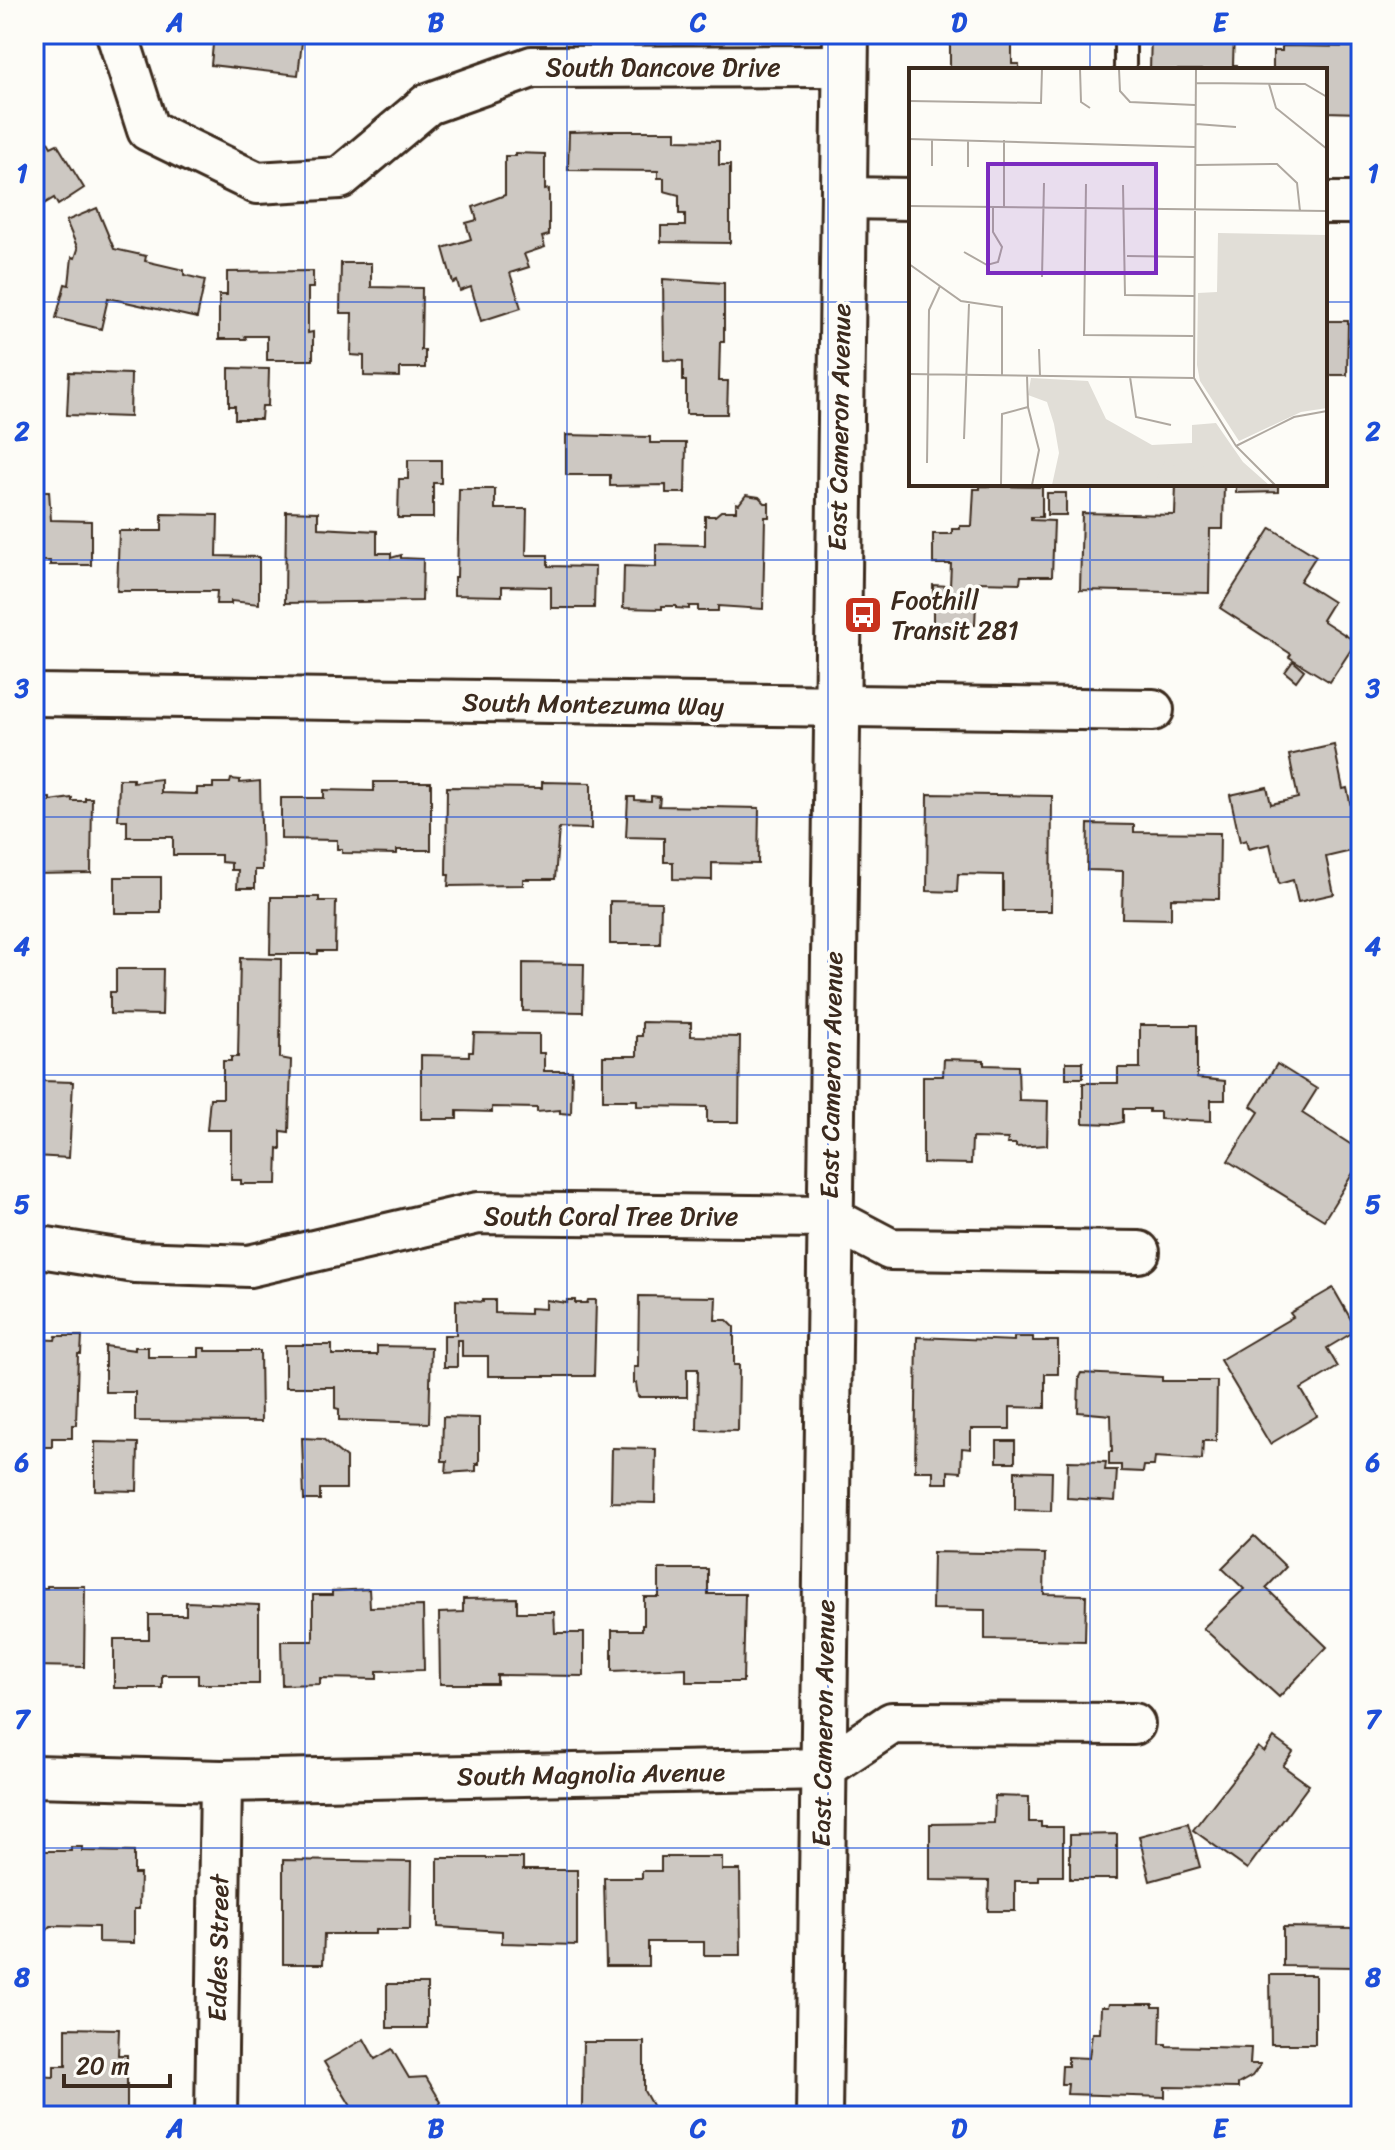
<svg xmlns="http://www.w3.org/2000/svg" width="1395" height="2150" font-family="Sriracha,sans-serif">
	<rect width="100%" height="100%" fill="#fdfcf7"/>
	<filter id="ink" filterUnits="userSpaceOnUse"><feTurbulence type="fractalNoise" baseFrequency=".0125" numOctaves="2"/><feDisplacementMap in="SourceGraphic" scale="16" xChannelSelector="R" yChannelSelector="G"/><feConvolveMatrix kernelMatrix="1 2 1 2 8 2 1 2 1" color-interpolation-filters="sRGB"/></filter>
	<g filter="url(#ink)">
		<g fill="#cdc8c2" stroke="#3b2a1e" stroke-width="2">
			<path d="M214 34H273L278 36 277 39 302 42 298 75 211 65Z"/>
			<path d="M950 34H1015V45H1012V64H1019V70H950Z"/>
			<path d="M1151 34H1234L1233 65H1237V70H1150Z"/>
			<path d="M1360 38 1361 113 1325 112V70H1273V51H1282V46L1351 47Z"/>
			<path d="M34 118 51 147 57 144 84 188 58 205 54 198 34 210Z"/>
			<path d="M610 131H676V140L719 141V165H730V243L661 242V226H685V214H679V195L664 191V178H658V171L568 170 569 132Z"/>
			<path d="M515 153 545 154V190L549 189V235L542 237 545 247 524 254 529 267 510 273 521 308 481 321 471 287 460 291 457 281 453 283 443 248 471 239 466 223 477 220 473 207 505 195V156H515Z"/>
			<path d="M97 208 114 249 146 256 145 261 184 270V275L205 280 197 318 108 298 101 329 56 318 65 284 69 285 72 257 75 258 78 249 66 221Z"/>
			<path d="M341 263H371V287L422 288 421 350H425V368H400V377L364 376V356L351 355 352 313H340Z"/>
			<path d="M313 271V288H308V333L313 332V360H267V336H245L246 339H219V295H227V272Z"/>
			<path d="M663 279 724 283V342H720L719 381H728L727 414H686V381H683V361L664 360Z"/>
			<path d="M1325 321H1348L1347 375H1325Z"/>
			<path d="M229 368 269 369 268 406H262L261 419H235V406H229Z"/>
			<path d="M69 372 131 374 130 417 67 415Z"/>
			<path d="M566 435 650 437V443H686L685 493H666V485L610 486V475H566Z"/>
			<path d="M408 460H441V483H433V518H398L399 479H408Z"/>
			<path d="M1176 484H1224L1223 529H1210L1209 593 1080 590 1082 513 1175 515Z"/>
			<path d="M1236 484H1278V492L1236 493Z"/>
			<path d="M980 486 1042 487V517H1031V520L1054 521 1052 576H1021L1020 583 977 582 975 625 933 624V585L950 586 951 564H933V534H952V529H960V526H972L974 489H980Z"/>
			<path d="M459 489H495V509H527L526 555H548V566L595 567 594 608H551V587L502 586V596L454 595V577H457Z"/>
			<path d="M34 491H49L51 520 91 521V565H50V561H34Z"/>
			<rect x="1047" y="493" width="19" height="22"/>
			<path d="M746 495 759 497 765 503H769V517H765L763 609 718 606V611H698V606H689V609L676 608V606H662V609L623 608 624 566 656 567V544L705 545V516H715L721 511H736V503L739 504Z"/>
			<path d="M286 511 318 512V528L377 531V553H391V558L401 555V558L423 559 422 601 285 603Z"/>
			<path d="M162 514 218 515 217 556 259 557V604L231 601V604H216L217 591H117L119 531H162Z"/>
			<path d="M1271 528 1316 556 1300 581 1333 602 1322 620 1356 642 1330 682 1289 657 1291 654 1220 608Z"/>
			<path d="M1293 661 1304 670 1296 681 1285 672Z"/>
			<path d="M1334 745 1343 789 1347 788 1360 849 1326 857 1334 894 1298 902 1293 880 1279 884 1270 844 1248 849 1246 840 1240 842 1230 795 1267 787 1271 804 1298 798 1289 755Z"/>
			<path d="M119 779H133V782L161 779V793L197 794V788H213V783H230L231 779 240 780V783L260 781 262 870H255V888H237L238 870H231V863L221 862V855H173V837H127V820H118Z"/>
			<path d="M374 782H431V850H397V854L342 853V849H337V840L281 839V798H324V790L374 791Z"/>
			<path d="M542 782 591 783V829L559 828 555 879H523V885L448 886 449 875H446L447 787 542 788Z"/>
			<path d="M928 794 1052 796 1051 911H1003V875L958 874 957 892 927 891Z"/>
			<path d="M651 796 660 797 659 806 759 808 758 864 712 863V880L673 879V862H664V838L626 837 628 797H635V800L651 801Z"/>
			<path d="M44 798H50V801L72 798V801H85V798H92L91 873 34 874V809L35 805H44Z"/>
			<path d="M1088 824 1134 825V832L1220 833 1219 899 1171 898V919L1122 918 1123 871 1087 870Z"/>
			<rect x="115" y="877" width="46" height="36"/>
			<path d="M271 897H319V901H336L335 951H318V954H270Z"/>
			<path d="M610 901 661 902 660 944H610Z"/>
			<path d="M240 958 281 959 280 1058 291 1060 289 1132 281 1131V1149L278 1148 277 1184H241V1180H231V1130H207L210 1098H223V1061H231V1057H238Z"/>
			<path d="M523 963 584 964 583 1012 523 1011Z"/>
			<path d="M116 969H163L162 1015 110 1014V992H116Z"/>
			<path d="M642 1022 691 1023V1036L740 1037 739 1122H707V1107L637 1106V1100H603V1056H637V1036H642Z"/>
			<path d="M1140 1025H1197V1078L1225 1081V1100H1211V1121L1160 1119V1112H1149V1109H1123V1122L1114 1124 1083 1123V1083H1118V1068H1140Z"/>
			<path d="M474 1033 539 1034V1053H544V1071H572L571 1114 560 1113V1110L537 1112V1108L492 1107V1112L457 1111V1119H421V1055L469 1056V1052H473Z"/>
			<path d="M944 1059 984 1060V1065L1018 1066 1019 1100 1048 1101 1047 1145 1016 1147V1144H1007L1008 1139 972 1138 971 1164 923 1163V1076H943Z"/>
			<rect x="1066" y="1062" width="17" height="16"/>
			<path d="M1277 1064 1317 1089 1302 1113 1361 1151V1160L1324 1220 1228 1161 1259 1112 1251 1106Z"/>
			<path d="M34 1072H42V1081L73 1082 69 1158 34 1156Z"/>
			<path d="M1333 1288 1357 1330 1327 1348 1338 1367 1301 1389 1317 1416 1270 1444 1220 1360 1293 1317 1290 1313Z"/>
			<path d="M639 1296 716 1297 715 1320H727L734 1327V1365H739L738 1431 697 1430 698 1369H687V1397H638L636 1383H634V1367H638Z"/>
			<path d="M456 1300 483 1302V1300H495V1313L530 1314V1308L546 1309V1300L567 1303V1300H575V1303H587L588 1300H596L594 1376H488V1356H462V1340H457V1367H444V1335H456Z"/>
			<path d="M56 1336H82L81 1354H78L76 1425H72V1438H52V1447H34V1339L55 1340Z"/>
			<path d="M917 1337 1014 1341V1337H1033V1341H1058V1374H1045V1408L1010 1407V1429H971V1449L962 1448 961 1472 948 1471V1483H933V1471H915Z"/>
			<path d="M285 1345H332V1355H377V1346L431 1347 429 1423 339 1420V1409L335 1408V1387H285Z"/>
			<path d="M105 1346 135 1350V1347H148V1357H199V1348H205V1351H260L261 1422 135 1421V1392H105Z"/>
			<path d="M1081 1373 1162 1377V1381H1217L1216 1441H1203L1202 1460 1155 1457 1154 1466H1144L1143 1472 1121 1471V1465H1109V1452H1112L1111 1415 1078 1412 1079 1377Z"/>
			<path d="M443 1417 479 1418V1464H476V1471L446 1473 447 1461H442Z"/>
			<path d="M302 1438 323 1439 346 1458V1489H320V1500H304Z"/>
			<rect x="997" y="1441" width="18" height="21"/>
			<path d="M95 1442 138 1443 137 1491 95 1490Z"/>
			<path d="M612 1448 656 1449 655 1503 611 1502Z"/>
			<path d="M1068 1461 1106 1462 1105 1470H1117L1115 1501 1067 1498Z"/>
			<path d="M1015 1471 1052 1472 1051 1511 1015 1510Z"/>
			<path d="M1254 1536 1286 1567 1266 1588 1327 1647 1279 1697 1203 1628 1244 1589 1222 1568Z"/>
			<path d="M933 1552 1045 1554 1044 1594 1086 1595 1085 1641 985 1639V1610L932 1609Z"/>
			<path d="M659 1569H708V1594H745L743 1682H686V1668L612 1671V1630H642V1625H644V1597H659Z"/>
			<path d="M47 1586H85L84 1667 34 1666V1588H47Z"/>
			<path d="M369 1589 370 1607 423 1606 424 1670 377 1671V1679L320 1678V1684L282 1685 281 1641H313V1595H332V1591Z"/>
			<path d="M517 1598V1612H554L555 1633H584V1676L497 1675V1684H440L439 1613 463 1612V1599Z"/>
			<path d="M186 1602 259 1605V1684H198V1675H162V1688H114V1639H149V1615H186Z"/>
			<path d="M1274 1738 1293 1752 1283 1766 1309 1785 1247 1869 1193 1830 1258 1747 1264 1752Z"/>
			<path d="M995 1796 1029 1797V1822H1041V1827H1063V1876H1039V1881H1015V1911H988L989 1881 930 1880V1824L994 1823Z"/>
			<path d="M1188 1823 1200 1867 1150 1881 1139 1836Z"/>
			<path d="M1117 1834V1879H1070V1835Z"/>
			<path d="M71 1847H82V1851L134 1852V1874H140L139 1909H134V1943L98 1942V1927L51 1926 34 1944V1851H71Z"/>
			<path d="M661 1857H722V1870H740L741 1955H704V1942H648V1966H606L604 1878H642V1871H661Z"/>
			<path d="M438 1858H523V1870H577V1945L502 1943V1931L438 1927Z"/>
			<path d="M283 1860 411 1862 410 1930H375V1934H324L323 1964H283Z"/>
			<path d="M1283 1927 1354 1928V1967L1283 1966Z"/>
			<path d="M1270 1975H1315V2044H1271Z"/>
			<rect x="387" y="1984" width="40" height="44"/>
			<path d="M1109 2004H1153V2007H1161L1160 2044H1166V2046L1251 2048 1250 2064H1261L1252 2076 1238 2084V2088L1165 2087V2097L1067 2094 1068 2084H1061L1062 2066H1068V2057L1089 2058 1092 2033H1100L1101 2007H1108Z"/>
			<path d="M66 2028 119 2029 118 2055H127V2110L131 2111V2116H34V2076L54 2077V2066H66Z"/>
			<path d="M364 2039 375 2059 392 2049 409 2078 426 2077 441 2102 432 2116H357L324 2062Z"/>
			<path d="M583 2042H644V2091L658 2116H576L582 2106Z"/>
		</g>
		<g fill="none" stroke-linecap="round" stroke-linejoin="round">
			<defs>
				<path id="lane" d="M1125 70V34"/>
				<g id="street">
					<path d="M117 34 148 130 257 183 340 178 428 104 532 67 845 66"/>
					<path d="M842 198 911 199"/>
					<path d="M1325 203H1361"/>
					<path d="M34 695 1153 710"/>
					<path d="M34 1246 135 1262 249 1266 478 1213 829 1217 890 1249 1139 1252"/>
					<path d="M34 1776 221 1781 823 1769 892 1723 1134 1724"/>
					<path d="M216 2116 221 1781"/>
				</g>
				<path id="secondary" d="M819 2116 846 34"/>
			</defs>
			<use href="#lane" stroke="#3b2a1e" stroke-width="26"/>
			<use href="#street" stroke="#3b2a1e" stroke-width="46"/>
			<use href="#secondary" stroke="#3b2a1e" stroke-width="50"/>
			<use href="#lane" stroke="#fdfcf7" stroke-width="20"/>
			<use href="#street" stroke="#fdfcf7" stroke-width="40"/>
			<use href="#secondary" stroke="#fdfcf7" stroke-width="44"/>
		</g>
	</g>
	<path fill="none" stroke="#1d4ed8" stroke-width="2" stroke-opacity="0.55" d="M305 34V2116M567 34V2116M828 34V2116M1090 34V70M34 302H911M1325 302H1361M1090 484V2116M34 560H1361M34 817H1361M34 1075H1361M34 1333H1361M34 1590H1361M34 1848H1361"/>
	<defs>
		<symbol id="bus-square" viewBox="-11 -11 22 22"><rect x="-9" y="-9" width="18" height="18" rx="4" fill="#c8321e" stroke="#fdfcf7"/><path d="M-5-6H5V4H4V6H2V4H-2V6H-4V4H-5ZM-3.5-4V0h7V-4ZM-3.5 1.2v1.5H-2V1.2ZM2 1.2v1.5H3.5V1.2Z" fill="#fff"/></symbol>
	</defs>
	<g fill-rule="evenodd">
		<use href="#bus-square" x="841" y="593" width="44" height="44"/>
	</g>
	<g text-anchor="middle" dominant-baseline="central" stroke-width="7" stroke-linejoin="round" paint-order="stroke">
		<g font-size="26" fill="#3b2a1e" stroke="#fdfcf7">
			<text x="663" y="67">South Dancove Drive</text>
			<text transform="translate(839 427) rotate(-89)">East Cameron Avenue</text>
			<text transform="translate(593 704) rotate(1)">South Montezuma Way</text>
			<text transform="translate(831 1075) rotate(-89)">East Cameron Avenue</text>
			<text x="611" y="1216">South Coral Tree Drive</text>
			<text transform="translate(823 1723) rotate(-89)">East Cameron Avenue</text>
			<text transform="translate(591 1774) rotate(-1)">South Magnolia Avenue</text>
			<text transform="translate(218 1948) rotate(-89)">Eddes Street</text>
		</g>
		<g font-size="26" fill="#3b2a1e" stroke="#fdfcf7" text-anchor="start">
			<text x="891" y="600">Foothill<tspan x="891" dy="30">Transit 281</tspan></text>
		</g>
	</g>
	<g transform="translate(909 68)">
		<rect width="418" height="418" fill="#fdfcf7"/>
		<path d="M309 165 418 167V340L392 344 330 373 291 313 288 297 289 225 308 224ZM122 310 179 313 197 351 243 377 283 375V357L307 355 334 394 360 417H143L150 385 145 356 138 334 119 327Z" fill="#e1ded7"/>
		<path d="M305 389 297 398 248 410 256 393 259 399Z" fill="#e1ded7"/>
		<path fill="none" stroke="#afa8a0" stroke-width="2" d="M171 1 172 34 181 40M210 1 211 23 221 34 286 37M287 15 396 16 418 29M360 16 367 40 418 81M0 33 132 35 133 1M287 56 327 59M0 71 286 79M59 72V99M287 97 368 96 388 115 391 143M23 98V72M177 116 175 267 284 268M214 117 216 227 285 228M0 138 418 143M95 139V72M286 142 287 1M286 143 285 310 327 378 366 417M55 184 78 197 89 194 93 179 84 164V139M218 188 285 189M0 196 52 233 93 239V308M133 209 135 115M130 281 131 308M0 306 285 310M118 308 119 339 130 382 123 417M221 309 227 349 262 357M55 371 60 236M327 378 385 349 418 343M18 395 20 242 31 218M92 417 93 346 119 339"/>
		<path fill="#7b2cbf" fill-opacity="0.15" stroke="#7b2cbf" stroke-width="4" d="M79 96H247V205H79Z"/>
		<rect width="418" height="418" fill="none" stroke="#3b2a1e" stroke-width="4"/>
	</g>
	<rect width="1395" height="2150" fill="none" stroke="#fdfcf7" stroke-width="88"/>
	<path d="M64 2074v12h106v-12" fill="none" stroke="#3b2a1e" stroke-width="4"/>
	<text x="76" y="2074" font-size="24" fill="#3b2a1e" stroke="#fdfcf7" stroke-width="6" paint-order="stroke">20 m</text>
	<rect x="44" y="44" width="1307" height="2062" fill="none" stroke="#1d4ed8" stroke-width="3"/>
	<g font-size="26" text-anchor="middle" font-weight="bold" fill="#1d4ed8">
		<text x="175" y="31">A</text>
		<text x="436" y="31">B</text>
		<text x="698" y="31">C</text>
		<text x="959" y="31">D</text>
		<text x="1220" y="31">E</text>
		<text x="22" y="182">1</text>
		<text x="1373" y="182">1</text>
		<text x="22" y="440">2</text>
		<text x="1373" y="440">2</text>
		<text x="22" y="697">3</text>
		<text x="1373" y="697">3</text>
		<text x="22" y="955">4</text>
		<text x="1373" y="955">4</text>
		<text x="22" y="1213">5</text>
		<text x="1373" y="1213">5</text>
		<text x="22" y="1471">6</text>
		<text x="1373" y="1471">6</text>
		<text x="22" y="1728">7</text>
		<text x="1373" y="1728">7</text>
		<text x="22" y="1986">8</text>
		<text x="1373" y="1986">8</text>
		<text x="175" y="2137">A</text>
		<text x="436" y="2137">B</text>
		<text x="698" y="2137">C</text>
		<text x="959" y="2137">D</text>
		<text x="1220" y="2137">E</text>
	</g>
</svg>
